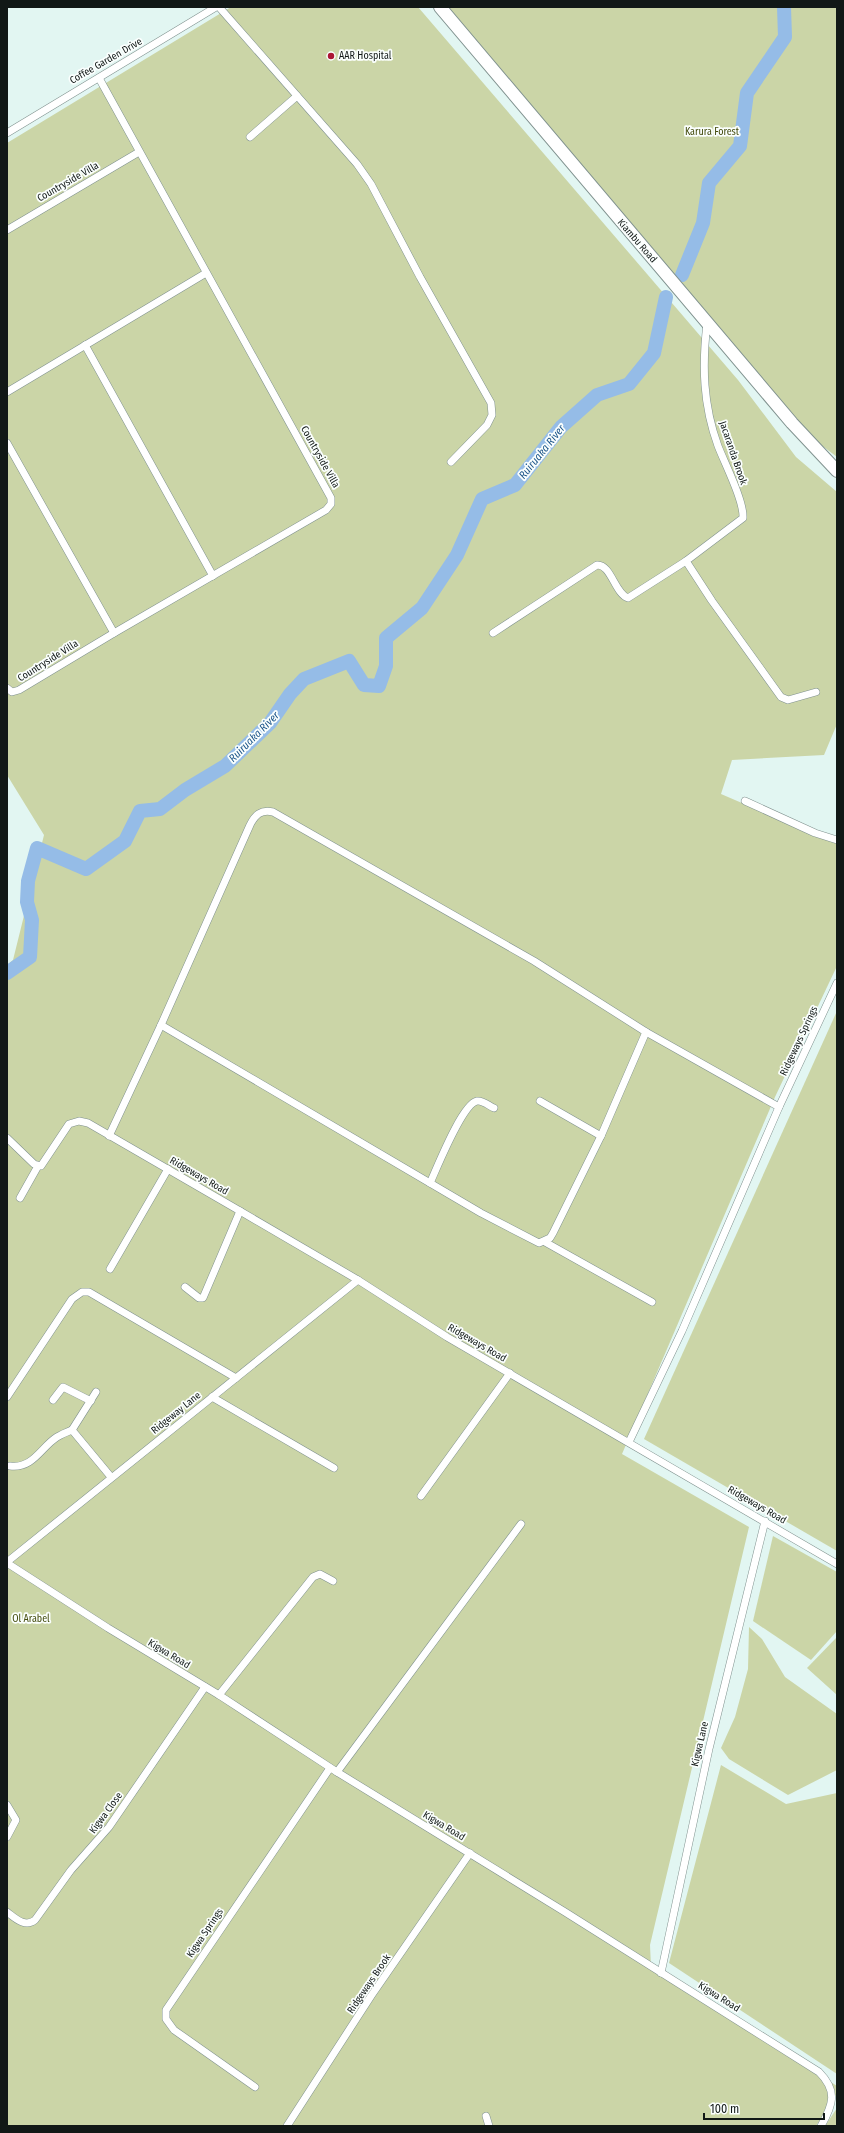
<svg xmlns="http://www.w3.org/2000/svg" width="844" height="2133" font-family="'Fira Sans Condensed',sans-serif">
	<rect width="100%" height="100%" fill="#e2f6f2"/>
	<g fill="#cbd5a7">
		<path d="M231 7H418L738 380 796 457 837 492V724L824 755 732 760 721 794 837 844V966L775 1097 622 1454 749 1527 650 1945 651 1967 837 2086V2093L816 2126H7V965L13 960 44 835 7 775V143Z"/>
		<path d="M443 7H837V457L796 426Z"/>
		<path d="M837 1011V1551L644 1439Z"/>
		<path d="M773 1536 837 1572V1631L811 1660 753 1621Z"/>
		<path d="M749 1627 762 1639 785 1677 837 1714V1770L788 1795 729 1759 721 1748 735 1717 748 1669Z"/>
		<path d="M837 1637V1695L807 1668Z"/>
		<path d="M721 1765 786 1804 837 1793V2074L669 1963Z"/>
		<path d="M837 2108V2126H825Z"/>
	</g>
	<g fill="none" stroke-linecap="round" stroke-linejoin="round">
		<g stroke="#95bce7" stroke-width="14">
			<path d="M682 275 703 223 709 183 740 146 747 93 785 37 784 7"/>
			<path d="M7 973 30 957 32 920 27 902 28 881 37 848 86 869 125 841 140 811 160 809 185 790 225 766 270 723 290 694 304 679 349 661 364 685 379 686 386 666V638L422 608 457 555 482 499 515 485 561 427 597 395 629 384 654 353 666 297"/>
		</g>
		<defs>
			<g id="street">
				<path d="M219 7 357 164 371 184 420 277 491 403 492 415 487 425 451 462"/>
				<path d="M7 133 216 7"/>
				<path d="M250 137 297 96"/>
				<path d="M7 230 139 152"/>
				<path d="M707 323C702 366 703 405 718 446 725 464 744 501 743 518L686 561 712 601 781 697 788 700 816 692"/>
				<path d="M85 345 213 576"/>
				<path d="M7 392 206 273"/>
				<path d="M7 443 114 633"/>
				<path d="M493 633 597 565C611 564 615 594 628 598L686 561"/>
				<path d="M7 688 12 692 19 690 114 633 326 510 331 504V498L99 78"/>
				<path d="M745 801 815 833 837 840"/>
				<path d="M161 1025 481 1213 539 1243 550 1238 553 1233 601 1136 646 1032"/>
				<path d="M540 1101 601 1136"/>
				<path d="M779 1107 837 983"/>
				<path d="M109 1136 161 1025 250 825C255 815 261 809 273 812L534 961 646 1032 779 1107 682 1331 629 1442"/>
				<path d="M7 1138 34 1164 41 1166 69 1124 79 1121 88 1123 240 1211 358 1280 447 1337 837 1564"/>
				<path d="M430 1183C437 1168 462 1104 477 1101 483 1100 489 1106 494 1108"/>
				<path d="M20 1198 38 1166"/>
				<path d="M545 1242 652 1302"/>
				<path d="M110 1269 168 1169"/>
				<path d="M185 1287 199 1298H203L240 1211"/>
				<path d="M96 1392 72 1430 111 1477"/>
				<path d="M7 1397 72 1299 82 1292H89L236 1378"/>
				<path d="M212 1397 334 1468"/>
				<path d="M53 1400 63 1387 91 1401"/>
				<path d="M10 1466C33 1469 41 1447 57 1437 62 1434 67 1432 72 1430"/>
				<path d="M421 1496 510 1373"/>
				<path d="M7 1562 358 1280"/>
				<path d="M7 1563 108 1628 219 1695 337 1772 565 1912 819 2072C838 2091 833 2105 821 2126"/>
				<path d="M219 1695 313 1577 320 1574 333 1581"/>
				<path d="M337 1772 521 1524"/>
				<path d="M7 1805 16 1820 7 1837"/>
				<path d="M7 1912C15 1918 25 1928 35 1920L71 1870 109 1827 205 1687"/>
				<path d="M661 1973 709 1749 765 1521"/>
				<path d="M255 2087 174 2030 166 2019V2010L330 1768"/>
				<path d="M486 2116 489 2126"/>
				<path d="M287 2126 371 1996 470 1853"/>
			</g>
			<path id="highway" d="M440 7 792 423 837 471"/>
		</defs>
		<use href="#street" stroke="#80928f" stroke-width="8"/>
		<use href="#highway" stroke="#80928f" stroke-width="14"/>
		<use href="#street" stroke="#fff" stroke-width="7"/>
		<use href="#highway" stroke="#fff" stroke-width="12"/>
	</g>
	<circle fill="#ab1534" stroke="#fbfffe" stroke-width="1.5" cx="331" cy="56" r="4"/>
	<g text-anchor="middle" dominant-baseline="central" stroke-width="3.5" stroke-linejoin="round" paint-order="stroke">
		<g font-size="10" fill="#111816" stroke="#fbfffe" text-anchor="start">
			<text x="339" y="56">AAR Hospital</text>
		</g>
		<g font-size="10" fill="#111816" stroke="#fbfffe">
			<text transform="translate(106 61) rotate(-30)">Coffee Garden Drive</text>
			<text transform="translate(68 182) rotate(-30)">Countryside Villa</text>
			<text transform="translate(637 241) rotate(49)">Kiambu Road</text>
			<text transform="translate(733 453) rotate(71)">Jacaranda Brook</text>
			<text transform="translate(320 457) rotate(61)">Countryside Villa</text>
			<text transform="translate(48 661) rotate(-32)">Countryside Villa</text>
			<text transform="translate(799 1041) rotate(-65)">Ridgeways Springs</text>
			<text transform="translate(199 1176) rotate(30)">Ridgeways Road</text>
			<text transform="translate(477 1343) rotate(30)">Ridgeways Road</text>
			<text transform="translate(176 1413) rotate(-39)">Ridgeway Lane</text>
			<text transform="translate(757 1505) rotate(30)">Ridgeways Road</text>
			<text transform="translate(169 1654) rotate(31)">Kigwa Road</text>
			<text transform="translate(700 1744) rotate(-77)">Kigwa Lane</text>
			<text transform="translate(106 1813) rotate(-54)">Kigwa Close</text>
			<text transform="translate(444 1826) rotate(31)">Kigwa Road</text>
			<text transform="translate(205 1933) rotate(-56)">Kigwa Springs</text>
			<text transform="translate(369 1984) rotate(-56)">Ridgeways Brook</text>
			<text transform="translate(719 1997) rotate(32)">Kigwa Road</text>
		</g>
		<g font-size="10" fill="#434b0c" stroke="#fbfffe">
			<text x="712" y="132">Karura Forest</text>
			<text x="31" y="1619">Ol Arabel</text>
		</g>
		<g font-size="11" font-style="italic" fill="#1d568a" stroke="#fbfffe">
			<text transform="translate(542 452) rotate(-51)">Ruiruaka River</text>
			<text transform="translate(254 737) rotate(-45)">Ruiruaka River</text>
		</g>
	</g>
	<rect width="844" height="2133" fill="none" stroke="#111816" stroke-width="16"/>
	<path d="M704 2113v6h120v-6" fill="none" stroke="#111816" stroke-width="2"/>
	<text x="710" y="2113" font-size="12" fill="#111816" stroke="#fbfffe" stroke-width="3" paint-order="stroke">100 m</text>
</svg>
